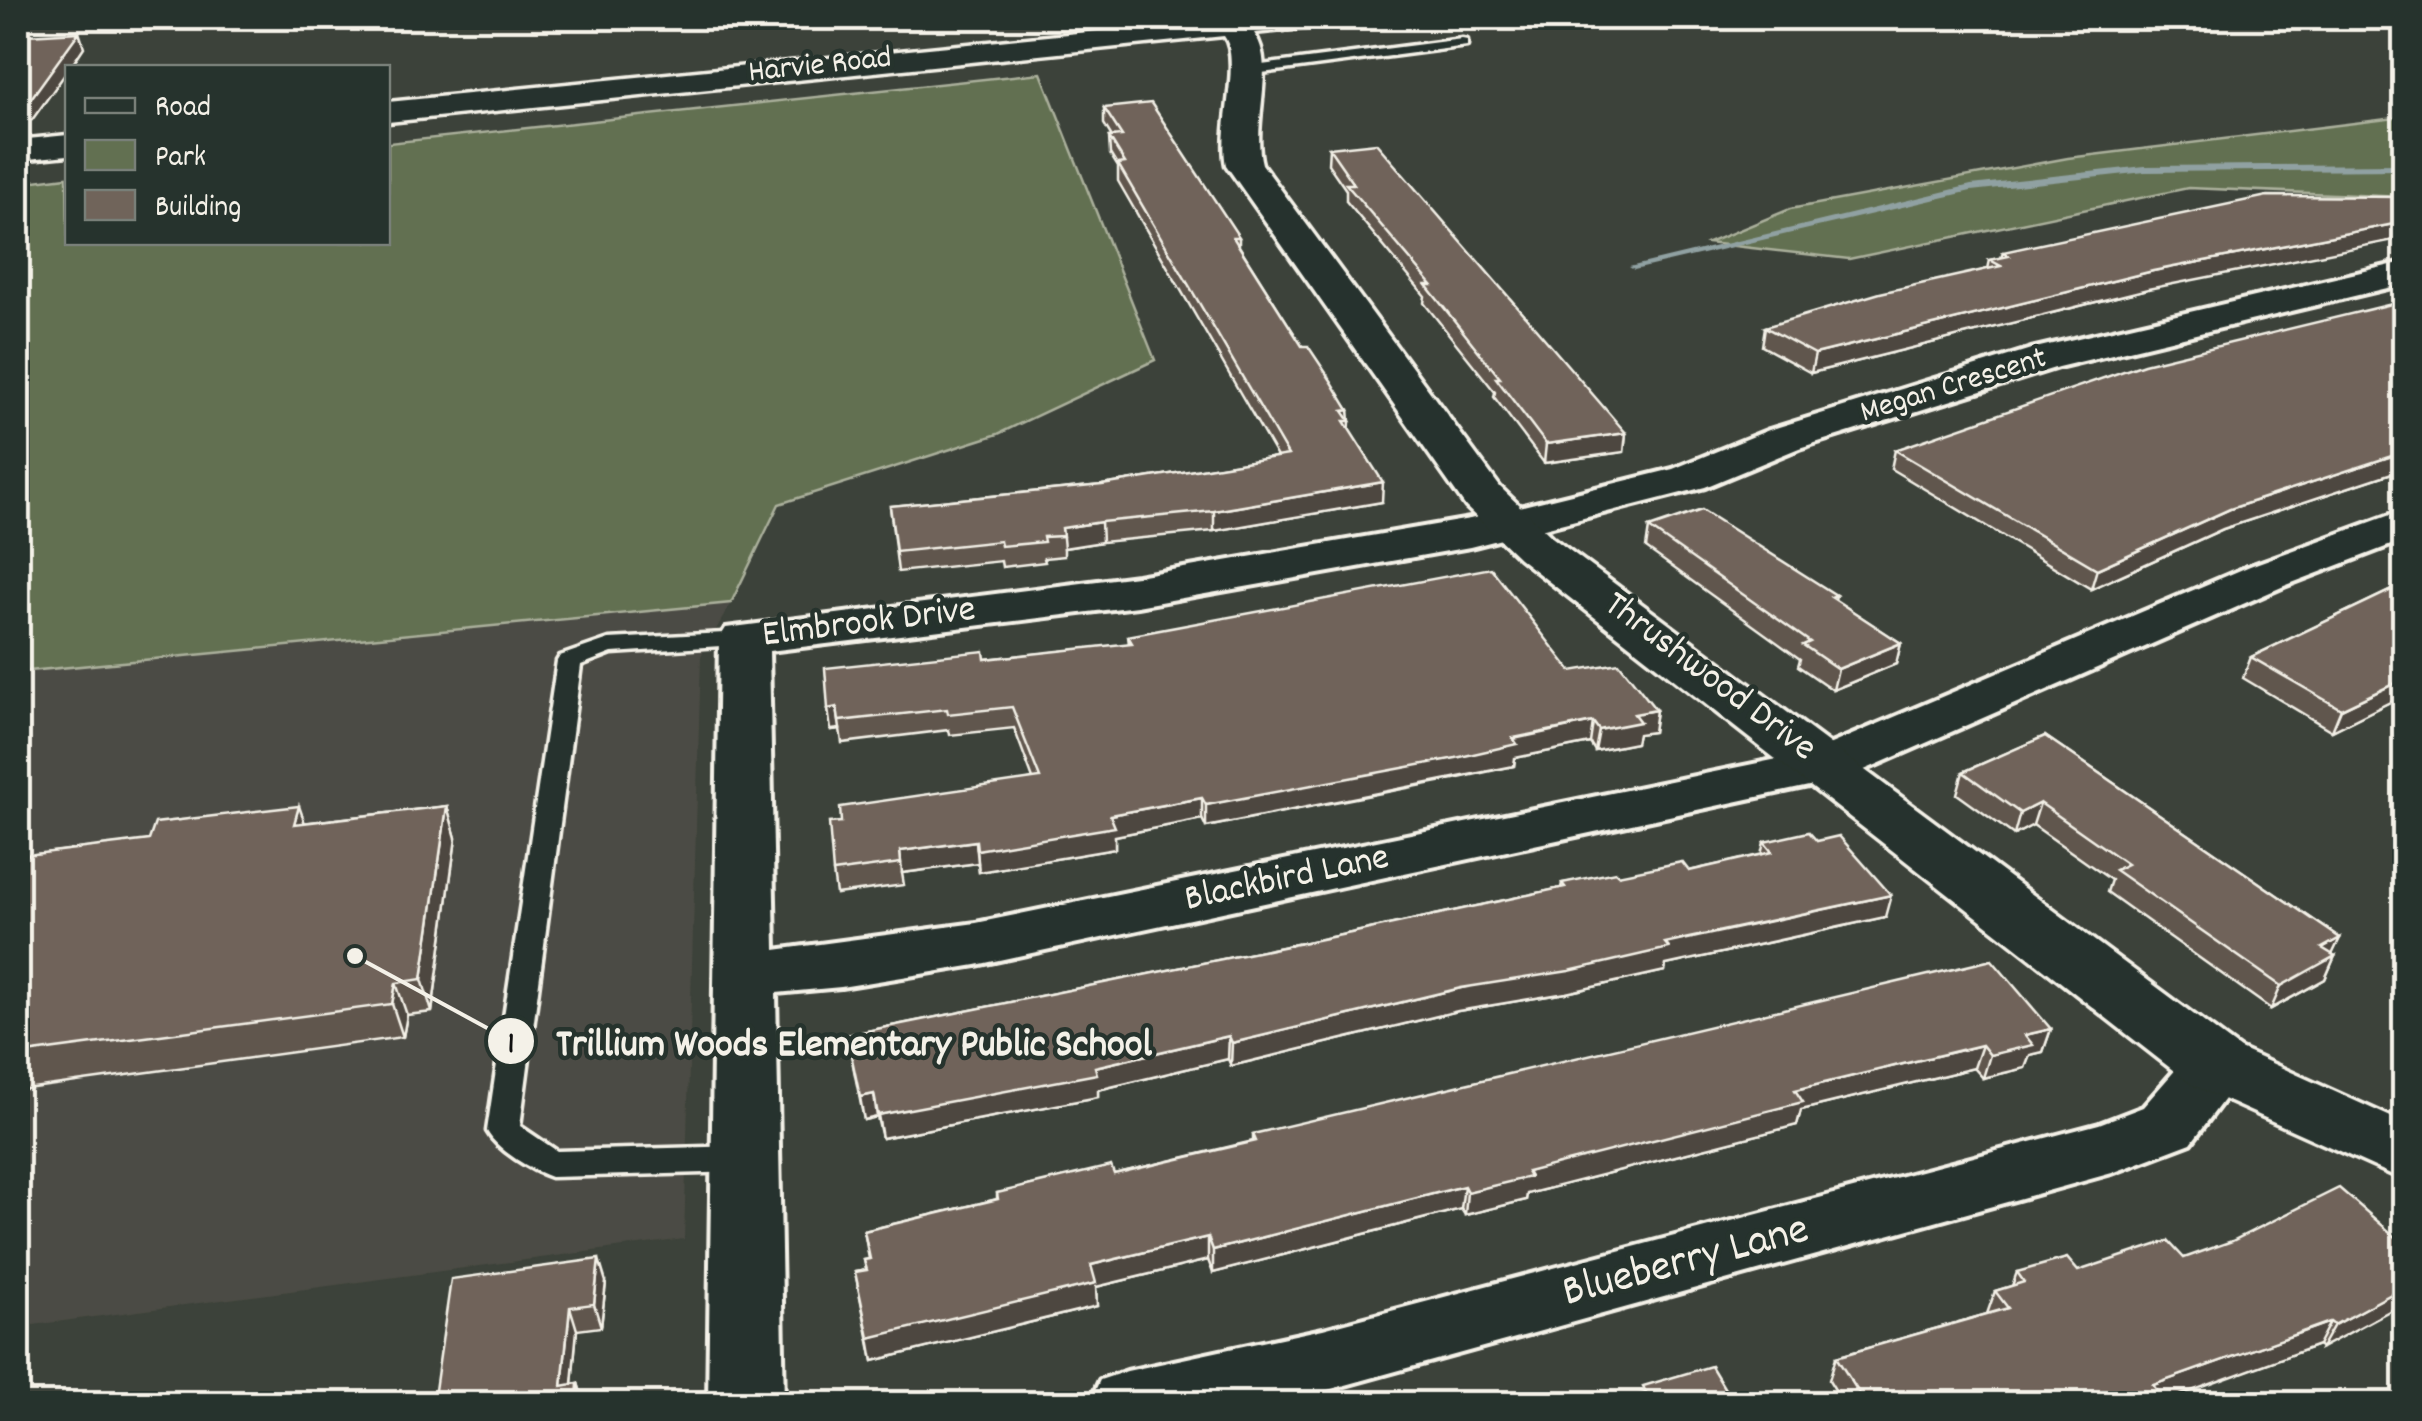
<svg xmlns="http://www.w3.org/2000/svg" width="2422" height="1421" font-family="Dekko,sans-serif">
	<rect width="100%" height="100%" fill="#3c423a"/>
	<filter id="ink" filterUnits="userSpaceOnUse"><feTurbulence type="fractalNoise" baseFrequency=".01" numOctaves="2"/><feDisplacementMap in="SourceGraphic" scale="20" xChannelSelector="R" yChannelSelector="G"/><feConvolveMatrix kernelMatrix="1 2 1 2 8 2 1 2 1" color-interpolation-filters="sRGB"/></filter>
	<g filter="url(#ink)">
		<path fill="#4c4c44" d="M731 603 701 656 684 1239 18 1327V672Z"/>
		<g fill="#627051" stroke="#abb09c" stroke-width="2.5">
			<path d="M1041 73 1155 360 998 434 779 504 731 603 18 672V183L67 177 68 242H388V143Z"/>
			<path d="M2404 117V197L2188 188 1849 259 1708 243 1790 209 2068 158Z"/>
		</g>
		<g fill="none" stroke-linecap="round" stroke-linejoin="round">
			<path fill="#90a1a2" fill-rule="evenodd" d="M2404 164V170L2145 172 1971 191 1634 270 1629 267 1971 185 2145 166Z"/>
			<defs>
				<g id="service">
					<path d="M1462 39 1467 40V46L1246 75 1239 71 1246 67Z"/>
					<path d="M744 632 756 639 752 644 612 653 581 665 520 1126 557 1151 744 1146 755 1150 760 1159 755 1168 744 1172 551 1177C531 1170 497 1150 487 1131L557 661 560 656 609 639Z"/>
				</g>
				<g id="minor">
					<path d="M2404 262V284L2058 367 1799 448 1705 487 1470 547 1137 606 769 651 775 950 976 923 1812 752 2250 566 2404 510V540L2284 586 1846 778 976 965 841 987 776 993 784 1404H708L719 639 726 628 1137 576 1470 519 1673 469 1769 430 2031 349Z"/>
					<path d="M2216 1043 2239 1050 2248 1067 2191 1143 2112 1173 1277 1404H1089L1100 1380 1127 1371 1323 1329 2099 1124 2143 1107 2193 1050Z"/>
				</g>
				<g id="tertiary">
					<path d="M1228 18H1328L1313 27 1254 33C1277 66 1251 122 1262 164L1500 487 1553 538 2240 1049 2404 1123V1180L2192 1085 1519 558 1466 507 1226 165C1218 128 1242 59 1224 36L388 122V102Z"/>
					<path d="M68 135V155L18 160V140Z"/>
				</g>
			</defs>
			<use href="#service" stroke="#f4f1e8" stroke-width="7"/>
			<use href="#minor" stroke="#f4f1e8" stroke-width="8"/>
			<use href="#tertiary" stroke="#f4f1e8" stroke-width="7"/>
			<use href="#service" fill="#26332d" fill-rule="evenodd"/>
			<use href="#minor" fill="#26332d" fill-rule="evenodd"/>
			<use href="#tertiary" fill="#26332d" fill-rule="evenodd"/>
		</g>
		<g fill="#60564d" stroke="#f4f1e8" stroke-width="2.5">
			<path d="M1104 108 1239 237V246L1302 346 1349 410V430L1382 502 1214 531 1102 542 1064 548V556L1044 558 1045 562 1002 567 1001 561 898 572 890 506 1102 485 1277 457 1118 181V167L1110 154 1109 137H1112L1104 124Z"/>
			<path d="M1329 148 1626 433 1624 452 1544 463 1494 397 1495 392 1424 303 1425 296 1346 201V190L1328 164Z"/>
			<path d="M2003 252 2148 289 1811 373 1762 346 1765 327 1988 269 1990 260 2001 258Z"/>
			<path d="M2404 301V469L2223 529 2091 589 1891 469 1895 450Z"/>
			<path d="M1649 528 1836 595 1835 600 1901 643 1896 664 1833 690 1798 666 1800 659 1646 548Z"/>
			<path d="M2404 584V695L2332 731 2243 678 2251 657Z"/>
			<path d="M1128 636 1571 671 1656 710 1653 732 1638 734 1636 743 1595 751 1590 743 1515 758 1514 766 1454 779 1206 827 1202 819 1115 836V849L979 872 978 863 902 873 904 885 836 894 833 872 841 822 1033 779 1014 728 950 735 949 730 842 743 840 729 831 730 828 709 985 659 1129 644Z"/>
			<path d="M2045 736 2340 938 2332 954 2335 956 2325 979 2271 1009 2107 892 2111 880 2033 825 2014 835 1957 794 1963 772Z"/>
			<path d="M447 806 456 838 432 1012 407 1015 403 1037 18 1090V856Z"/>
			<path d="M1764 842 1885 917 1666 965 1665 971 1566 993 1458 1011 1231 1066 1228 1059 1098 1090V1097L882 1138 877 1117 864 1120 847 1035 1351 933 1561 888 1562 883 1618 875 1689 871 1761 855Z"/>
			<path d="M2051 1029 2043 1052 2030 1055 2025 1068 1983 1078 1974 1068 1801 1110 1797 1125 1527 1194 1526 1200 1465 1215 1461 1209 1213 1273 1208 1260 1096 1287 1097 1306 873 1361 855 1272 866 1270 864 1260 869 1259 864 1231 997 1199V1193L1114 1174 1253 1141V1134Z"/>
			<path d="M2404 1244 2321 1348 2318 1345 2164 1400 2167 1404H1844L1829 1380 1836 1357 1987 1314 1995 1291 2012 1286 2017 1272 2078 1271 2184 1258Z"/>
			<path d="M606 1282 601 1327 577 1330 572 1384 578 1383 584 1403 433 1404Z"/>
		</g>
		<g fill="#4e463f" stroke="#f4f1e8" stroke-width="2.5">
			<path d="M79 32 84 47 70 68H68V70L32 120 18 121V105Z"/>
			<path d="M2404 222V238L2148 289 1811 373 1815 354 2153 271Z"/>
			<path d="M1349 410 1350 421 1349 440 1343 429V411Z"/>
			<path d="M1626 433 1624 452 1544 463 1546 444Z"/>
			<path d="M2404 452V469L2223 529 2091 589 2097 569 2230 509Z"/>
			<path d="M1383 482 1382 502 1214 531V511Z"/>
			<path d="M1101 522 1102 542 1064 548 1062 528Z"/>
			<path d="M1901 643 1896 664 1833 690 1838 669Z"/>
			<path d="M2404 679V695L2332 731 2341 709Z"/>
			<path d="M837 707 840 729 831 730 828 709Z"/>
			<path d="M1656 710 1653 732 1638 734 1636 743 1595 751 1599 730 1634 714Z"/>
			<path d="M1593 722 1590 743 1515 758 1514 766 1206 827V805Z"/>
			<path d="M1202 798V819L1115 836V849L979 872 977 850 1110 815Z"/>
			<path d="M2040 803 2033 825 2014 835 2020 813Z"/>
			<path d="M299 806 310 838 294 824Z"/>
			<path d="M447 806 456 838 432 1012 422 979Z"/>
			<path d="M976 841 978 863 902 873 900 851Z"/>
			<path d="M1891 895 1885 917 1666 965 1665 971 1566 993 1458 1011 1231 1066 1232 1043 1461 988Z"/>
			<path d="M2340 938 2330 959 2335 956 2325 979 2271 1009 2281 986 2322 948Z"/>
			<path d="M396 983 407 1015 403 1037 392 1004Z"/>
			<path d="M2051 1029 2043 1052 2030 1055 2025 1068 1983 1078 1990 1055 2025 1035Z"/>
			<path d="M1229 1036 1228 1059 1098 1090V1097L882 1138 878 1115 1095 1067Z"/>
			<path d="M1982 1045 1974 1068 1801 1110 1797 1125 1527 1194 1526 1200 1465 1215 1467 1192 1527 1172 1795 1090Z"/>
			<path d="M874 1094 877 1117 864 1120 860 1097Z"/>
			<path d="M1464 1186 1461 1209 1213 1273V1250Z"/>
			<path d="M1208 1237V1260L1096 1287 1097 1306 873 1361 869 1338 1091 1265Z"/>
			<path d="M599 1259 606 1282 601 1327 594 1304Z"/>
			<path d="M2404 1287V1303L2321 1348 2334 1325Z"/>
			<path d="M570 1307 577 1330 570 1404 562 1386Z"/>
			<path d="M2330 1322 2318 1345 2156 1404 2153 1385Z"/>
			<path d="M578 1383 584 1404H577Z"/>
		</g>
		<g fill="#70645a" stroke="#f4f1e8" stroke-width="2.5">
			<path d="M79 32 27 104 18 105V47L27 35Z"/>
			<path d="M1151 103 1239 237H1233L1302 346H1308L1332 382 1349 410 1343 411 1350 421H1344L1383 482 1214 511 1101 522 1062 528 1063 536 1043 537 1044 542 1001 546 1000 541 896 552 890 506 1102 485 1288 455 1118 164 1125 163 1109 137 1122 136 1104 108Z"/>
			<path d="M1376 143 1626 433 1546 444 1496 378H1500L1426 285H1432L1346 184H1354L1329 148Z"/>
			<path d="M2267 196 2404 197V222L2153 271 1815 354 1765 327 1880 293 2001 266 1990 260 2009 256 2003 252Z"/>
			<path d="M2404 301V452L2230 509 2097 569 1895 450 2144 364Z"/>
			<path d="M1702 510 1836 595 1831 597 1901 643 1838 669 1803 645 1810 642 1649 528Z"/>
			<path d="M1491 568 1571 671 1619 663 1656 710 1634 714 1640 722 1599 730 1593 722 1513 738 1517 744 1456 758 1206 805 1202 798 1110 815 1115 827 977 850 976 841 900 851 901 863 833 872 829 823 841 822 840 807 1040 778 1012 707 948 714 947 709 839 721 837 707 828 709 825 668 984 651 985 659 1132 643 1128 636Z"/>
			<path d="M2404 584V679L2341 709 2251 657Z"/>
			<path d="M2045 736 2340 938 2322 948 2335 956 2281 986 2115 870 2127 864 2040 803 2020 813 1963 772Z"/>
			<path d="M299 806 294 824 447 806 422 979 396 983 392 1004 18 1054V1002L24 985 18 986V856L149 840 155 823Z"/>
			<path d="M1809 832 1817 841 1839 836 1891 895 1665 943 1669 948 1569 971 1461 988 1232 1043 1229 1036 1095 1067 1097 1074 878 1115 874 1094 860 1097 847 1035 1351 933 1565 887 1562 883 1615 872 1618 875 1682 862 1689 871 1772 852 1764 842Z"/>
			<path d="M1992 960 2051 1029 2025 1035 2033 1045 1990 1055 1982 1045 1795 1090 1803 1102 1527 1172 1530 1177 1467 1192 1464 1186 1213 1250 1208 1237 1091 1265 1096 1283 869 1338 855 1272 867 1270 864 1260 870 1259 864 1231 998 1199 997 1193 1111 1166 1114 1174 1256 1141 1253 1134Z"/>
			<path d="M2339 1188 2404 1244V1287L2334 1325 2330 1322 2153 1385 2167 1404H2108L2106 1401 2096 1404H1866L1836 1357 2008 1308 1995 1291 2024 1282 2017 1272 2067 1258 2078 1271 2168 1241 2184 1258 2232 1241Z"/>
			<path d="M599 1259 594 1304 570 1307 562 1386 578 1383 577 1404H433L451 1279Z"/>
			<path d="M1711 1366 1734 1404H1602L1646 1393 1643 1386Z"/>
		</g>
	</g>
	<g text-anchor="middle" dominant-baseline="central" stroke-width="9" stroke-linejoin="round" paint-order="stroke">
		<g font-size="32" fill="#f4f1e8" stroke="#26332d">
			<text transform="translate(820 67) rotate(-6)">Harvie Road</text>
			<text transform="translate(1954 387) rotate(-17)">Megan Crescent</text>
		</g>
		<g font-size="38" fill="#f4f1e8" stroke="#26332d">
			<text transform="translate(869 624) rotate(-7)">Elmbrook Drive</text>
			<text transform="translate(1709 678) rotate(37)">Thrushwood Drive</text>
			<text transform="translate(1287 880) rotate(-12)">Blackbird Lane</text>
		</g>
		<g font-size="45" fill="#f4f1e8" stroke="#26332d">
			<text transform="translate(1686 1263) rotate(-15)">Blueberry Lane</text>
		</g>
	</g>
	<path fill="none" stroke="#f4f1e8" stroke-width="4" d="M355 956L511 1041"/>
	<g fill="#f4f1e8" stroke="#26332d" stroke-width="4">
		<circle cx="355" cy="956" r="10"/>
		<circle cx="511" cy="1041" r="25"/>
	</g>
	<g font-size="30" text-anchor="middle" font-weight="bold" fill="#111">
		<text x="511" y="1052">1</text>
	</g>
	<g font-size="40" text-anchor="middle" font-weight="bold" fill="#f4f1e8" stroke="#26332d" stroke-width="9" stroke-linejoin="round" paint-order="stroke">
		<text x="854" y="1055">Trillium Woods Elementary Public School</text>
	</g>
	<rect width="2422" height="1421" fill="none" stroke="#26332d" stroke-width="60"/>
	<rect x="30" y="30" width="2362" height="1361" fill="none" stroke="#f4f1e8" stroke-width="4" filter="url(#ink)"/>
	<rect x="65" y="65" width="325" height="180" fill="#26332d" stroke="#787f78" stroke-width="2.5"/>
	<rect x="85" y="98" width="50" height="15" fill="#26332d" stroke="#787f78" stroke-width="2.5"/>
	<text x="155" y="115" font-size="30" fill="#f4f1e8">Road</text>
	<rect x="85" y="140" width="50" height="30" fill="#627051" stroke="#787f78" stroke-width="2.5"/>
	<text x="155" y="165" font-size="30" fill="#f4f1e8">Park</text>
	<rect x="85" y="190" width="50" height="30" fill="#70645a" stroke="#787f78" stroke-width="2.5"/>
	<text x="155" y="215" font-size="30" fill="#f4f1e8">Building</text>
</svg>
